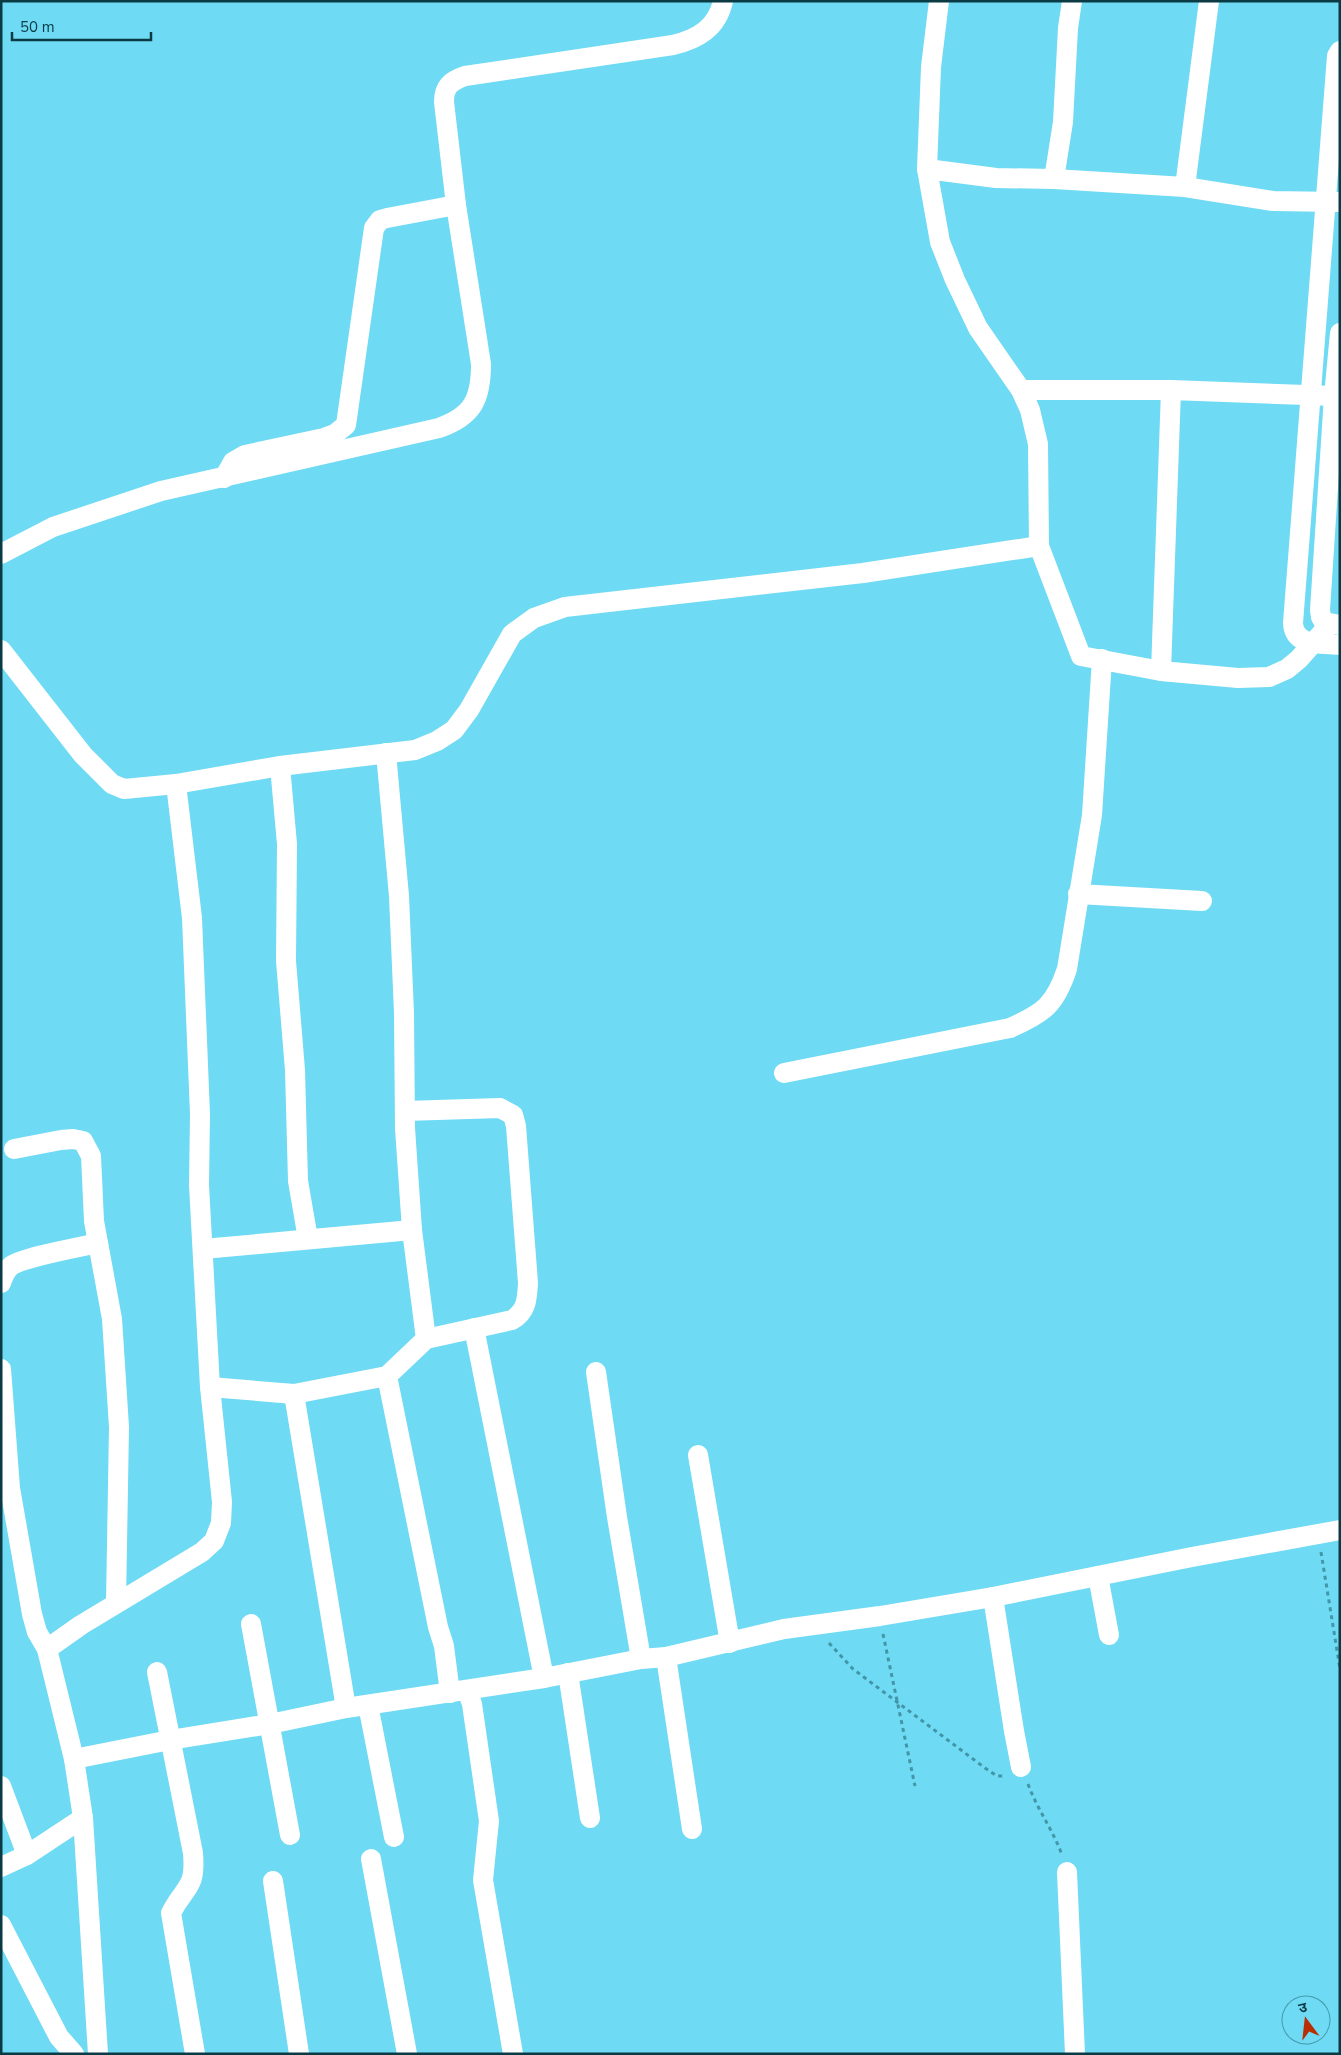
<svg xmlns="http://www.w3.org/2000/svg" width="1341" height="2055" font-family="'Nunito Sans','Noto Sans Devanagari',sans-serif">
	<rect width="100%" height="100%" fill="#6edaf3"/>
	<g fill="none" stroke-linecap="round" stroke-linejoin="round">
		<g stroke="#4396a8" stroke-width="3" stroke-dasharray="4 4" stroke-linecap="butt">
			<path d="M1321 1552 1340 1669"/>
			<path d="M883 1634 915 1786"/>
			<path d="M829 1643 853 1669 985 1768 997 1776H1006"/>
			<path d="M1028 1784C1037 1809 1053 1830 1062 1855"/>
		</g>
		<g stroke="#fff" stroke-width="20">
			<path d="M939 1 931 67 927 169 996 178 1054 179 1185 187 1273 201 1340 202"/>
			<path d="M1340 51 1337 56 1293 623C1294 647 1322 643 1340 645"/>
			<path d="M927 169 940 242 955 280 978 328 1021 390 1030 410 1038 444 1039 546"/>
			<path d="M1054 179 1063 122 1068 28 1072 1"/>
			<path d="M1185 187 1209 1"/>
			<path d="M1340 333 1334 396 1320 610 1321 617 1324 622 1340 625"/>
			<path d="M1021 390H1171"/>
			<path d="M224 478 233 462 245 455 324 438 335 434 346 425 374 228 380 220 387 218 456 205"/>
			<path d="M1 554 53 527 161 491 439 428C473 416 481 399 481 364L456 205 444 102C444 86 451 81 465 76L673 45C698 39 717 28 723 1"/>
			<path d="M1 650 83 755 112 784 124 789 176 784 280 766 415 750 437 741 454 730 469 710 512 634 534 618 565 607 863 573 1039 546 1081 656 1161 671 1238 678 1269 677 1287 669 1299 659 1330 624"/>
			<path d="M1161 671 1171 390 1334 396"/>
			<path d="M280 766 287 844 286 961 295 1070 298 1181 308 1239"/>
			<path d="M1078 894 1202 901"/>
			<path d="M784 1073 1010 1028C1044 1013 1055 1005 1067 969L1092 815 1102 659"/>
			<path d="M14 1149 61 1140 73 1139 83 1141 91 1156 94 1221 112 1319 119 1427 116 1603"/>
			<path d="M412 1230 426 1339"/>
			<path d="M203 1249 412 1230 405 1128 404 1013 399 896 386 753"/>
			<path d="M1 1283C3 1277 6 1270 11 1266 23 1257 81 1247 98 1243"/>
			<path d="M474 1328 544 1678"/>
			<path d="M1 1369 10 1488 32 1614 37 1632 47 1649"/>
			<path d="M596 1372 617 1517 641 1659"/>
			<path d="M387 1376 438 1627 444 1646 450 1693"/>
			<path d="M210 1387 294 1394 387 1376 426 1339 512 1320C527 1311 527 1299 528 1283L516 1126 513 1115 500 1108 405 1111"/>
			<path d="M294 1394 346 1708"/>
			<path d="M698 1455 730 1643"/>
			<path d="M1098 1576 1109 1635"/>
			<path d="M993 1597 1014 1731 1021 1767"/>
			<path d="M251 1624 290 1835"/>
			<path d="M666 1657 692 1829"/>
			<path d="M157 1672 193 1853C196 1890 185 1885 171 1913L195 2054"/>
			<path d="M568 1673 590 1818"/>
			<path d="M467 1690 472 1704 489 1821 483 1880 513 2054"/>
			<path d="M368 1705 394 1837"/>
			<path d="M74 1759 170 1740 270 1724 346 1708 544 1678 641 1659 666 1657 784 1629 880 1616 993 1597 1192 1557 1340 1530"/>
			<path d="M1 1786 27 1855"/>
			<path d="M83 1818 98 2054"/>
			<path d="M371 1859 407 2054"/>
			<path d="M1 1867 27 1855 83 1818 74 1759 47 1649 81 1625 202 1552 214 1541 221 1523 222 1502 210 1387 199 1185 200 1114 192 918 176 784"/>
			<path d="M1067 1872 1075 2054"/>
			<path d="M273 1881 299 2054"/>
			<path d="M1 1925 59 2037 74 2054"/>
		</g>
	</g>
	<rect width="1341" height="2055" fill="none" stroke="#0a3b45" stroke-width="5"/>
	<g transform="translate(1306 2020) rotate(345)"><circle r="24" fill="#6edaf3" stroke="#469aad"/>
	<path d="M0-4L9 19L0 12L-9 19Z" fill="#b92f04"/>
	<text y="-8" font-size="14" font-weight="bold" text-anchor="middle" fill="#0a3b45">उ</text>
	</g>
	<path d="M12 32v8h139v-8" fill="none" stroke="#0a3b45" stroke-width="2.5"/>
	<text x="20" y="32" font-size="15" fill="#0a3b45" stroke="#6edaf3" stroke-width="4" paint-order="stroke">50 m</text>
</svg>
